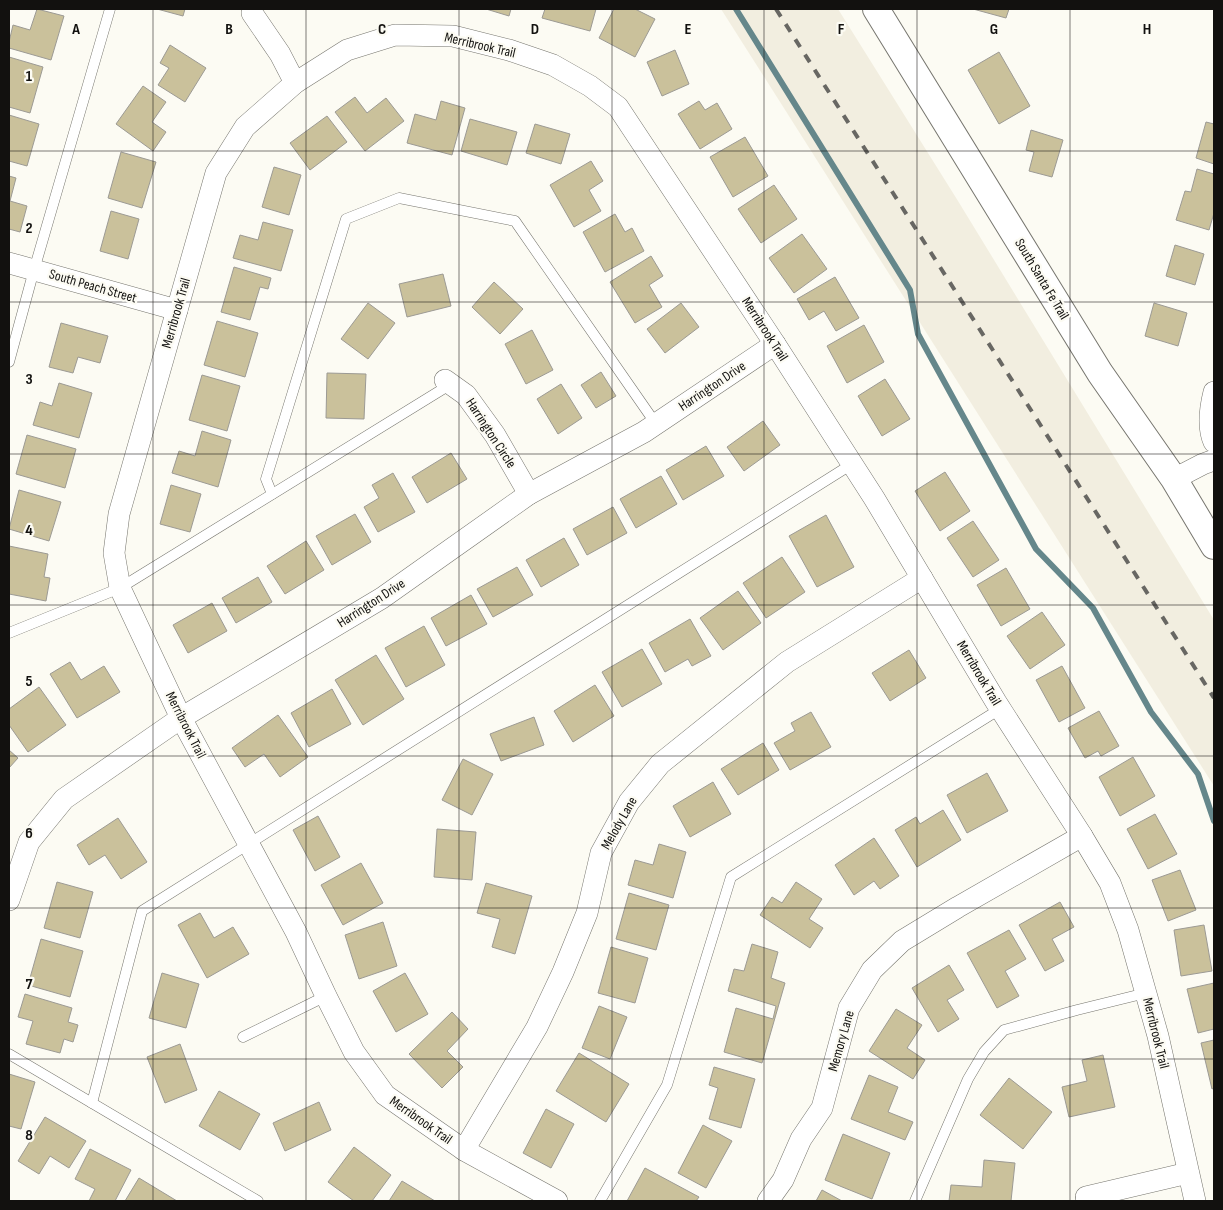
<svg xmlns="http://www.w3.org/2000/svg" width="1223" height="1210" font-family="'Sofia Sans Condensed',sans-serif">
	<rect width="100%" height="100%" fill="#fcfbf3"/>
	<path fill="#f2eee0" d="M721 9H838L958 201 1214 620V786Z"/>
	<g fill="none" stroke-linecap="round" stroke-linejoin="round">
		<path stroke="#65878b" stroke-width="6" d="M736 9 910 290 918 334 1036 549 1093 608 1151 712 1198 774 1214 821"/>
	</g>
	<g fill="#cac19b" stroke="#9c9a94">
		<path d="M37 9 64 16 51 60 9 48V42L13 25 30 30Z"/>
		<path d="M157 9H185L183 16Z"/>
		<path d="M486 9H511L509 16Z"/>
		<path d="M545 9H596L590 31 542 18Z"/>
		<path d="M614 9H635L655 19 635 57 599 38Z"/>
		<path d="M973 9H1009L1006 18Z"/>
		<path d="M170 45 206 68 185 102 158 85 169 68 160 63Z"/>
		<path d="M675 50 689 84 662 96 647 62Z"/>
		<path d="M999 52 1030 106 999 124 968 70Z"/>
		<path d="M9 57 43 67 30 113 9 107Z"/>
		<path d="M143 86 166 102 152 122 166 132 153 151 116 124Z"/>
		<path d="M355 97 367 113 386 98 404 121 365 151 335 112Z"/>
		<path d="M441 101 465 108 452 155 407 143 415 114 436 120Z"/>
		<path d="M699 101 705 110 717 103 732 129 700 149 678 114Z"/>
		<path d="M9 115 39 124 27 166 9 161Z"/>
		<path d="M327 116 347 142 310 170 290 143Z"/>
		<path d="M470 119 517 132 507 165 461 151Z"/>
		<path d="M1206 122 1214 124V164L1196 158Z"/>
		<path d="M535 124 570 134 561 164 526 153Z"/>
		<path d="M1031 130 1063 140 1052 177 1029 171 1034 152 1026 150Z"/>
		<path d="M745 137 768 176 733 197 710 157Z"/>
		<path d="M121 152 156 162 142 208 108 198Z"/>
		<path d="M591 161 603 181 589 190 601 211 574 227 550 185Z"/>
		<path d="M274 167 301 175 289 215 262 207Z"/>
		<path d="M1197 169 1214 174V213L1209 230 1176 220 1185 191 1191 192Z"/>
		<path d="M9 176 16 178 10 201 27 206 20 232 9 229Z"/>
		<path d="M774 185 797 219 761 243 738 209Z"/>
		<path d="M111 211 139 219 128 259 100 251Z"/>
		<path d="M615 214 625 232 632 228 644 251 605 272 583 232Z"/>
		<path d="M263 222 293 230 281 271 233 258 240 235 258 240Z"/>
		<path d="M802 234 827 269 794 293 769 258Z"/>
		<path d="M1175 245 1204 254 1195 285 1166 276Z"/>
		<path d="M651 256 663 276 649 285 662 307 635 323 610 282Z"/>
		<path d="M234 267 271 278 268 289 260 287 250 320 221 312Z"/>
		<path d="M443 274 451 306 407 317 399 284Z"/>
		<path d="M835 277 859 318 836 331 824 311 809 320 797 299Z"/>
		<path d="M494 282 523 309 500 334 472 307Z"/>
		<path d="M368 303 395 323 368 359 341 339Z"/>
		<path d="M681 303 699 327 665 353 647 329Z"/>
		<path d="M1154 303 1187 313 1178 346 1145 336Z"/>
		<path d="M217 321 258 333 245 377 204 365Z"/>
		<path d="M61 323 108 336 100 363 78 357 73 373 49 367Z"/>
		<path d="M864 325 884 362 847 383 827 346Z"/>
		<path d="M532 330 553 370 526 384 505 344Z"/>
		<path d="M601 372 616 396 596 408 581 385Z"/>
		<path d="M327 373 366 374 364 419 326 418Z"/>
		<path d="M202 375 240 386 227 431 189 420Z"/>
		<path d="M885 379 910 419 882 436 858 396Z"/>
		<path d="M59 383 92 393 79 438 33 425 40 402 52 406Z"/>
		<path d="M561 384 582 418 558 434 537 399Z"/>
		<path d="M763 421 780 445 744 471 727 447Z"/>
		<path d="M202 431 231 440 218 487 172 473 179 451 195 456Z"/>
		<path d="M27 435 76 449 65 488 16 474Z"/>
		<path d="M706 446 724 476 683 500 666 470Z"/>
		<path d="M451 453 467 479 427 503 412 477Z"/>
		<path d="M945 472 970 511 940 531 915 491Z"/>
		<path d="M393 473 415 512 378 532 364 507 379 498 372 485Z"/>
		<path d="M661 476 677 504 636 528 620 499Z"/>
		<path d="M171 485 201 494 190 532 160 524Z"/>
		<path d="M19 490 61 502 49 541 9 529Z"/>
		<path d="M613 507 627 533 587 555 573 529Z"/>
		<path d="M355 514 371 542 332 565 316 536Z"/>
		<path d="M826 515 854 567 817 587 789 536Z"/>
		<path d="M973 521 999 560 973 577 947 538Z"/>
		<path d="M564 538 579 565 541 587 526 560Z"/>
		<path d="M306 541 324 570 285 594 267 566Z"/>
		<path d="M9 546 48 554 44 577 50 578 46 601 9 594Z"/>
		<path d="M782 557 805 592 766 618 743 583Z"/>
		<path d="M517 567 533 595 493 617 477 589Z"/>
		<path d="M1006 568 1030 609 1001 626 977 585Z"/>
		<path d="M258 577 272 602 236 623 222 598Z"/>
		<path d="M738 591 761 623 723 650 700 618Z"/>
		<path d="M471 595 487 624 446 646 431 618Z"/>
		<path d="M212 603 227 631 188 653 173 625Z"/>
		<path d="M1042 612 1065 645 1030 669 1007 636Z"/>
		<path d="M690 619 711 656 692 666 688 659 665 672 649 643Z"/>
		<path d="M424 626 445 665 406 687 385 648Z"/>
		<path d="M642 649 662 684 622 707 602 672Z"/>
		<path d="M909 650 926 678 890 701 872 673Z"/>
		<path d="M376 655 404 699 363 725 335 680Z"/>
		<path d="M70 662 81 680 104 666 120 692 77 718 50 674Z"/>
		<path d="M1062 666 1085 708 1059 722 1036 680Z"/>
		<path d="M595 685 614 716 573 742 554 711Z"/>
		<path d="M39 687 66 725 28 752 9 725V709Z"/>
		<path d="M332 689 351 724 309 747 291 713Z"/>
		<path d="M1099 711 1119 746 1101 756 1098 751 1085 758 1068 728Z"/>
		<path d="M811 712 831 747 790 770 774 743 795 731 791 723Z"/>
		<path d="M278 715 308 757 280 777 264 754 245 767 232 748Z"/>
		<path d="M534 717 544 745 501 761 490 734Z"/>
		<path d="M763 743 779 770 738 795 721 769Z"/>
		<path d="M9 750 18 758 9 768Z"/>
		<path d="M1133 757 1155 796 1120 816 1099 777Z"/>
		<path d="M463 759 493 774 472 815 442 800Z"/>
		<path d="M987 773 1008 811 967 833 947 795Z"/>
		<path d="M713 782 731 814 690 837 673 806Z"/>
		<path d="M943 810 961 840 917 867 895 830 916 817 920 824Z"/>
		<path d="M1155 814 1177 854 1148 869 1127 829Z"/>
		<path d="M318 816 340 857 315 871 293 830Z"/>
		<path d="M118 818 147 862 121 879 105 855 89 865 77 845Z"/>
		<path d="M437 829 476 832 472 880 434 877Z"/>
		<path d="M874 838 899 876 880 889 874 881 854 895 835 865Z"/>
		<path d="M659 844 686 852 673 898 628 885 635 860 653 865Z"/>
		<path d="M361 863 383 903 343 925 321 885Z"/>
		<path d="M1180 870 1196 910 1168 921 1152 880Z"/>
		<path d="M57 882 93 892 80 938 44 928Z"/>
		<path d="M796 882 822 899 809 919 823 928 810 948 760 915 772 897 782 903Z"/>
		<path d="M486 883 532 896 515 954 492 947 500 919 477 913Z"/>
		<path d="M629 893 669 905 656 950 616 939Z"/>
		<path d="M1060 902 1074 927 1052 939 1064 961 1045 971 1019 925Z"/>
		<path d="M200 913 214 938 233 927 249 954 207 978 178 925Z"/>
		<path d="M383 922 397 966 359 979 345 935Z"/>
		<path d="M1204 925 1212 971 1181 976 1174 930Z"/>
		<path d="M1009 930 1026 959 1005 971 1019 996 997 1008 967 953Z"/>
		<path d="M41 939 83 951 70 997 28 985Z"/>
		<path d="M752 944 778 952 771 978 785 983 762 1063 724 1052 736 1008 773 1019 776 1006 728 991 734 969 744 971Z"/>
		<path d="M611 947 648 958 635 1003 598 993Z"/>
		<path d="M949 965 964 990 947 1000 959 1019 938 1032 912 988Z"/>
		<path d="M162 973 199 984 186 1028 149 1018Z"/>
		<path d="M405 973 428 1014 396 1032 373 991Z"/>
		<path d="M1214 983V1029L1198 1033 1187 989Z"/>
		<path d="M25 994 72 1008 68 1022 78 1025 73 1042 64 1039 60 1053 26 1044 33 1021 18 1017Z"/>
		<path d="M599 1006 627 1017 610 1059 582 1048Z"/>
		<path d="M896 1009 922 1025 907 1048 925 1060 913 1079 869 1051Z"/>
		<path d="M452 1012 468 1029 447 1051 463 1067 442 1088 409 1054Z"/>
		<path d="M1214 1040V1088L1212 1089 1201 1043Z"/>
		<path d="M180 1044 197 1090 165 1103 147 1057Z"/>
		<path d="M579 1053 629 1084 606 1122 556 1091Z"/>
		<path d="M1103 1055 1115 1107 1069 1117 1062 1087 1087 1081 1082 1060Z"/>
		<path d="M714 1067 755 1079 741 1128 709 1119 718 1088 709 1085Z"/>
		<path d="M9 1074 35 1082 21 1129 9 1126Z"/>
		<path d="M869 1075 898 1087 888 1112 913 1122 905 1140 851 1119Z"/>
		<path d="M1009 1078 1052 1112 1023 1149 980 1115Z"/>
		<path d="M219 1091 260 1114 240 1150 199 1126Z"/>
		<path d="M319 1102 331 1130 285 1151 273 1123Z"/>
		<path d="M546 1109 574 1124 551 1168 523 1153Z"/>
		<path d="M45 1117 86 1141 69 1168 50 1156 39 1174 18 1161Z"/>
		<path d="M703 1125 732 1141 706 1188 678 1173Z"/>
		<path d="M843 1134 890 1153 872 1199 825 1180Z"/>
		<path d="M354 1147 391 1175 372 1201H354L328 1182Z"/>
		<path d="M90 1149 131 1170 115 1201H89L95 1189 75 1179Z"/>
		<path d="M984 1160 1015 1163 1011 1201H949L951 1185 982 1187Z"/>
		<path d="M645 1168 699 1197 696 1201H627Z"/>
		<path d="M139 1178 177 1201H125Z"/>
		<path d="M402 1181 435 1201H389Z"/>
		<path d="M822 1190 842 1201H816Z"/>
	</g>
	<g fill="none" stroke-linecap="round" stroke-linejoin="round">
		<defs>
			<g id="service">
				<path d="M9 362 34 270 110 9"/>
				<path d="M272 494 266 479 346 219 399 198 515 221 656 424"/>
				<path d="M9 633 120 588 451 384"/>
				<path d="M243 1037 326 996"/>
				<path d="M9 1054 258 1201"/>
				<path d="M92 1103 142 911 852 464"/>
				<path d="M600 1201 667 1085 731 877 1000 709"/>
				<path d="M915 1201 968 1079 984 1052 1004 1030 1077 1010 1146 993"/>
			</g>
			<g id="minor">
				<path d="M252 13 280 54 295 83"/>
				<path d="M9 263 177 310"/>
				<path d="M445 380 466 395 495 435 529 494"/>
				<path d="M1214 392C1210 408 1207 427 1214 442"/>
				<path d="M1174 479 1203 464 1214 460"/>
				<path d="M9 900 29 842 64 799 181 718 382 598 529 494 644 432 775 344"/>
				<path d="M464 1150 537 1027 563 972 587 913 601 853 629 802 660 764 787 662 922 578"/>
				<path d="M1086 1197 1188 1173"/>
				<path d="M557 1201 464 1150 385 1095 354 1052 326 996 296 932 181 718 120 588 114 553 119 514 216 173 245 127 295 83 347 50 395 35 453 36 509 50 553 65 590 86 618 107 775 344 874 498 996 702 1082 836 1110 883 1128 930 1158 1036 1195 1201"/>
				<path d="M768 1201 783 1180 801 1139 822 1108 849 1008 872 970 902 941 958 907 1082 836"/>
			</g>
			<path id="tertiary" d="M876 9 1100 373 1174 479 1214 546"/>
		</defs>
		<use href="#service" stroke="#77766f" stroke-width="11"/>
		<use href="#minor" stroke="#77766f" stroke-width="22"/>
		<use href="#tertiary" stroke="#77766f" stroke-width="28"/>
		<use href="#service" stroke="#fff" stroke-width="10"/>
		<use href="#minor" stroke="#fff" stroke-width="21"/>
		<use href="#tertiary" stroke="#fff" stroke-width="26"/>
		<path stroke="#686763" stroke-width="4" stroke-dasharray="9 9" stroke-linecap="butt" d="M776 9 1214 698"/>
	</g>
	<path fill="none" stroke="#12110f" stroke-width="1" stroke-opacity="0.55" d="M153 9V1201M306 9V1201M459 9V1201M612 9V1201M764 9V1201M917 9V1201M1070 9V1201M9 151H1214M9 302H1214M9 454H1214M9 605H1214M9 756H1214M9 908H1214M9 1059H1214"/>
	<g text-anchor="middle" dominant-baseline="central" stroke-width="4.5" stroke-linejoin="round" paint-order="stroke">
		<g font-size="14" fill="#12110f" stroke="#fcfbf3">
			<text transform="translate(480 45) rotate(13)">Merribrook Trail</text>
			<text transform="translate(1042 279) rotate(59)">South Santa Fe Trail</text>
			<text transform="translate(93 286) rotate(16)">South Peach Street</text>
			<text transform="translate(176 313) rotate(-74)">Merribrook Trail</text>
			<text transform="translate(765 329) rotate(57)">Merribrook Trail</text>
			<text transform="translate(712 386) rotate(-34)">Harrington Drive</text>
			<text transform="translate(491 433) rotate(57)">Harrington Circle</text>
			<text transform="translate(371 603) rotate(-33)">Harrington Drive</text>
			<text transform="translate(979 673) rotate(59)">Merribrook Trail</text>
			<text transform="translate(186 725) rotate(63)">Merribrook Trail</text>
			<text transform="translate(619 823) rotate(-60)">Melody Lane</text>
			<text transform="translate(1156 1033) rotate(76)">Merribrook Trail</text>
			<text transform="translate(841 1041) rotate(-74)">Memory Lane</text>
			<text transform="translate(421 1120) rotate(35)">Merribrook Trail</text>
		</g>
	</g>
	<g font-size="16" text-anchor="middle" font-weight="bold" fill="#12110f" stroke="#fcfbf3" stroke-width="4.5" stroke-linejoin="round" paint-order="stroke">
		<text x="76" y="34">A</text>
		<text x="229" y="34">B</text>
		<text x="382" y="34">C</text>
		<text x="535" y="34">D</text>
		<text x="688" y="34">E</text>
		<text x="841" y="34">F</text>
		<text x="994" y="34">G</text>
		<text x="1147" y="34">H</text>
		<text x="29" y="81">1</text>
		<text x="29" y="233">2</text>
		<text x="29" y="384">3</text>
		<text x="29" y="535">4</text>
		<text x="29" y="686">5</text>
		<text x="29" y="838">6</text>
		<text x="29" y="989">7</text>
		<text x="29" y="1140">8</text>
	</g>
	<rect width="1223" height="1210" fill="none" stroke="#12110f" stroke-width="20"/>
</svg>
